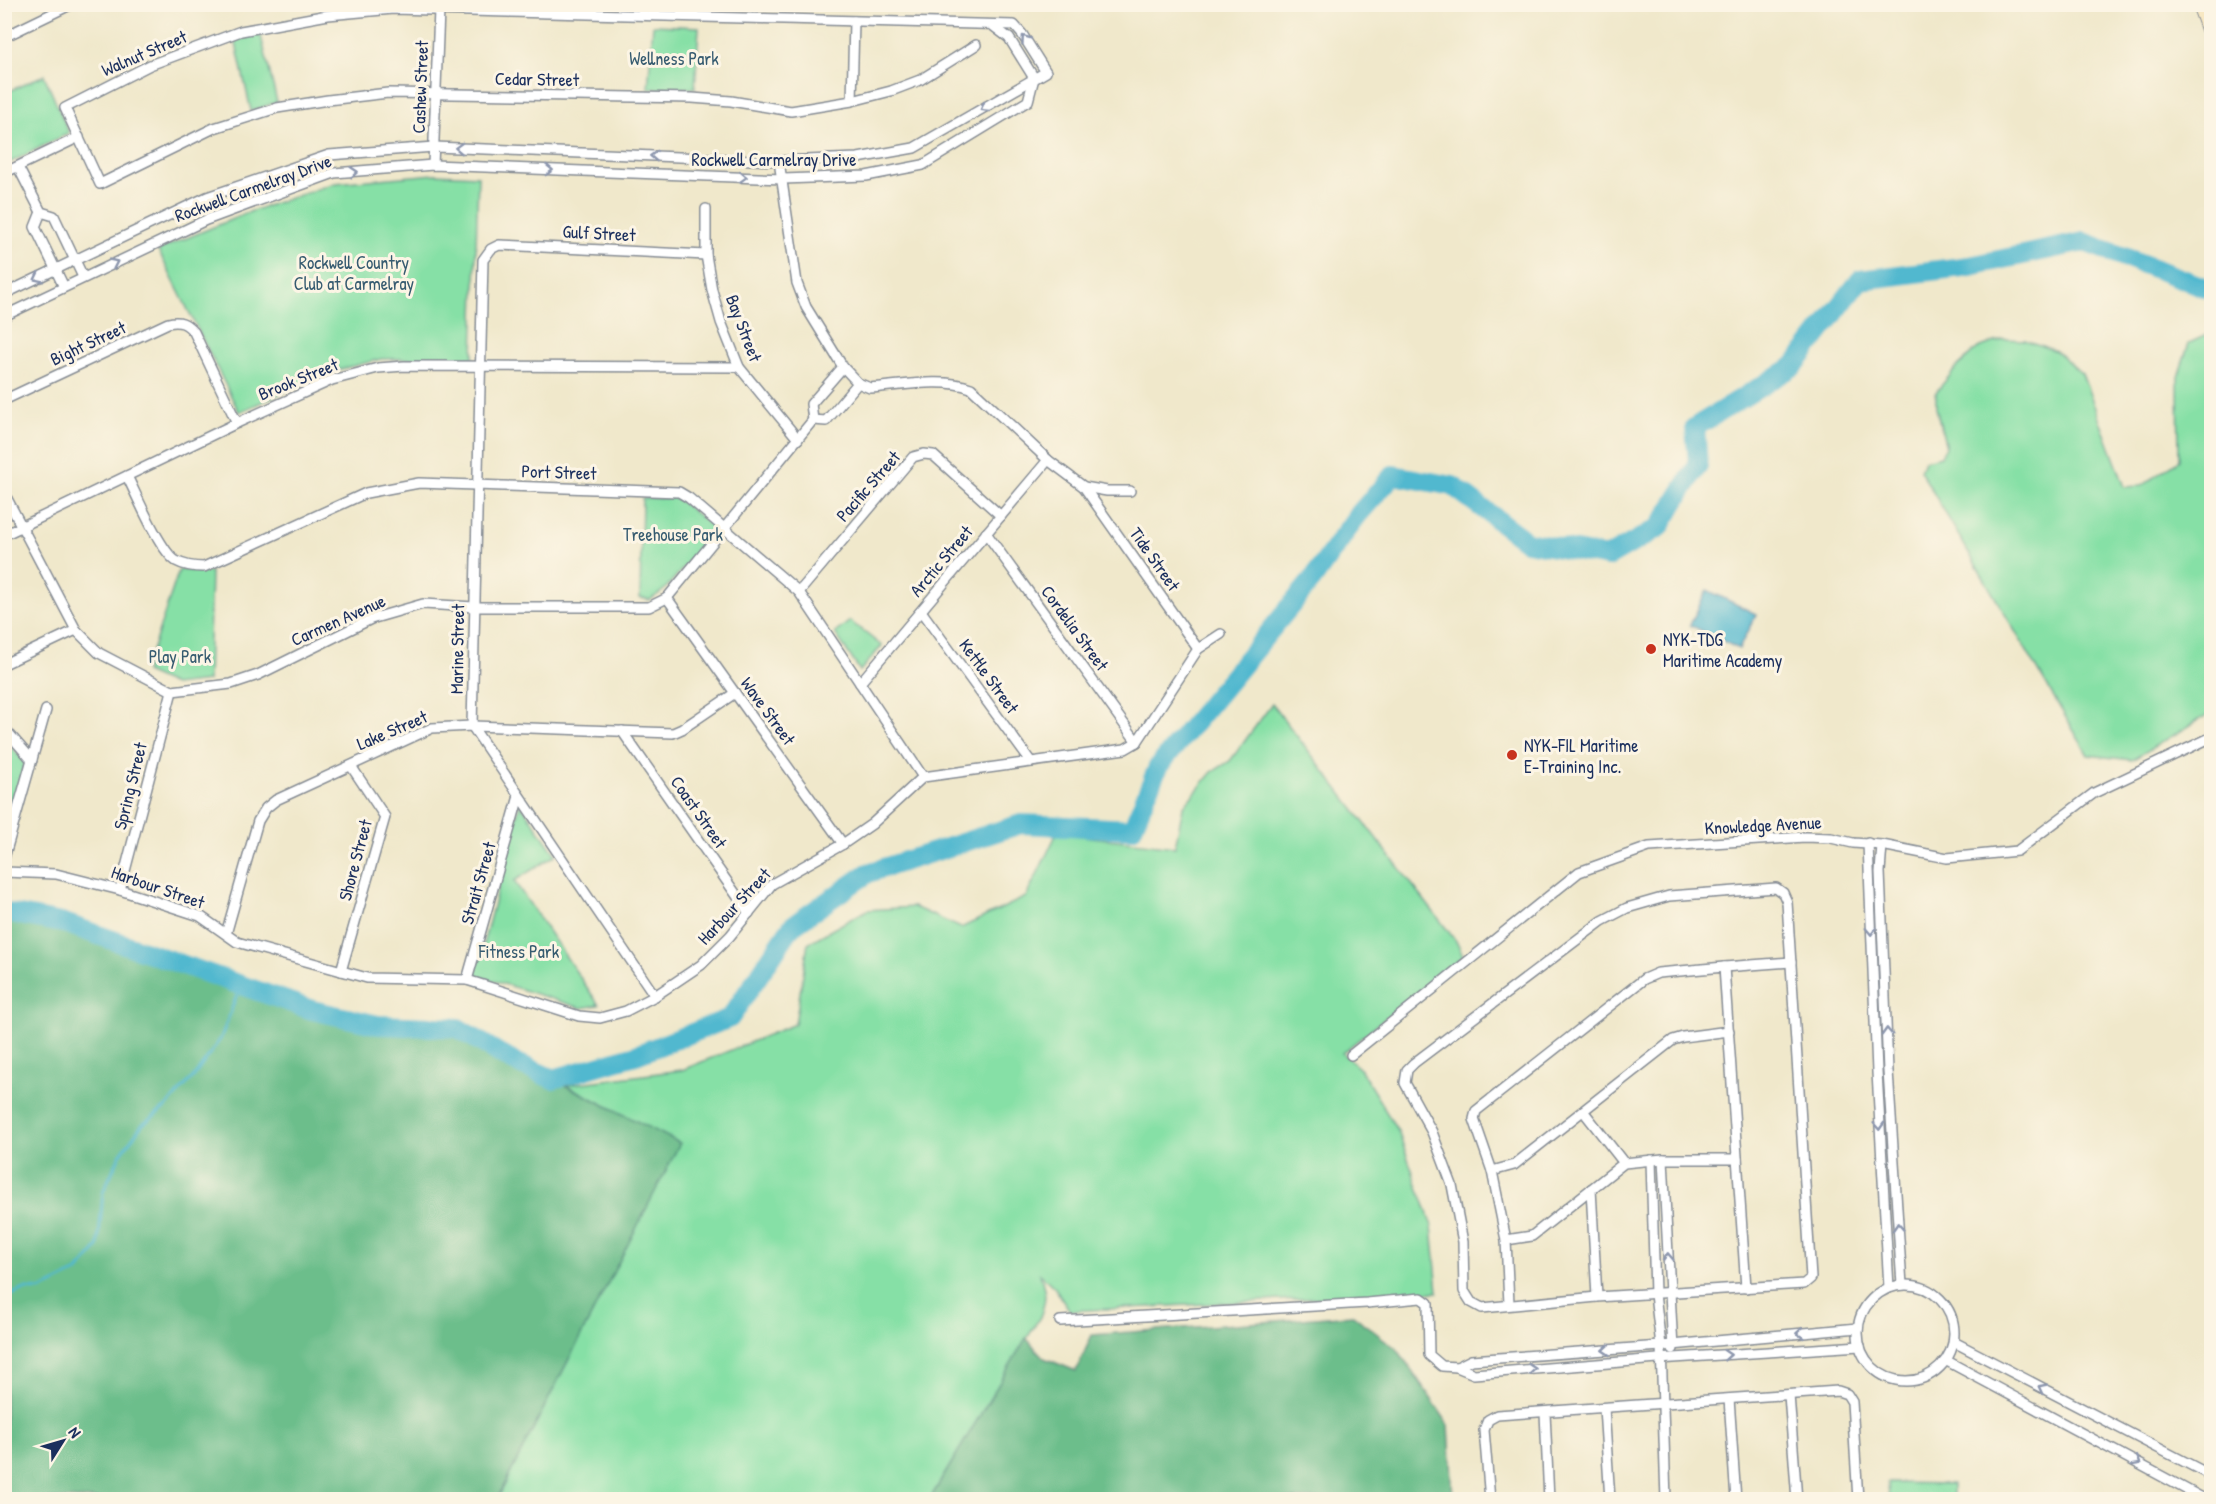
<svg xmlns="http://www.w3.org/2000/svg" width="2216" height="1504" font-family="'Patrick Hand',sans-serif">
	<rect width="100%" height="100%" fill="#fcf5e5"/>
	<filter id="ink" filterUnits="userSpaceOnUse"><feTurbulence type="fractalNoise" baseFrequency=".0167" numOctaves="2"/><feDisplacementMap in="SourceGraphic" scale="12" xChannelSelector="R" yChannelSelector="G"/><feConvolveMatrix kernelMatrix="1 2 1 2 8 2 1 2 1" color-interpolation-filters="sRGB"/></filter>
	<filter id="wash" filterUnits="userSpaceOnUse"><feTurbulence type="fractalNoise" baseFrequency=".008" numOctaves="4" result="noise"/><feDisplacementMap in="SourceGraphic" scale="24" xChannelSelector="R" yChannelSelector="G"/><feGaussianBlur stdDeviation="1.35" result="paint"/><feColorMatrix in="noise" values="0 0 0 0 0 0 0 0 0 0 0 0 0 0 0 0 0 1.4 0 .05"/><feComposite in="paint" operator="in"/></filter>
	<g filter="url(#wash)">
		<rect width="100%" height="100%" fill="#f0e8cb"/>
		<g fill="#86e0a6" stroke="#508882" stroke-width="1.5">
			<path d="M653 25 699 27 695 88 648 89Z"/>
			<path d="M260 32 277 102 251 111 235 39Z"/>
			<path d="M44 75 69 133 5 165V93Z"/>
			<path d="M435 174 478 176 473 358 381 359 330 372 239 412 158 250 252 211 335 183Z"/>
			<path d="M2211 333V713L2132 760 2088 755 1920 470 1925 460 1941 456 1946 447 1936 408V392L1957 367 1978 348 2003 339 2025 340 2056 351 2082 374 2125 487 2141 486 2179 460 2178 377 2189 343Z"/>
			<path d="M642 498H676L717 530 664 590 650 600 640 598Z"/>
			<path d="M179 570 211 572 208 681 174 685 145 672Z"/>
			<path d="M850 621 882 646 860 671 835 633Z"/>
			<path d="M1272 704 1456 941 1463 956 1342 1053 1360 1069 1398 1131 1432 1226 1438 1292 1070 1311 1055 1288 1040 1274C1046 1293 1047 1298 1040 1317L930 1499 497 1500 679 1143 566 1085 682 1070 795 1024 808 943 867 910 914 907 961 928 1026 897 1057 833 1175 847 1183 807 1212 772 1230 761Z"/>
			<path d="M5 740 25 762 5 835Z"/>
			<path d="M520 803 556 855 514 881 599 1005 581 1008 475 975Z"/>
			<path d="M1888 1483 1953 1484V1499H1889Z"/>
		</g>
		<g fill="#6cbe8b" stroke="#447674" stroke-width="1.5">
			<path d="M4 912 67 924 312 1010 378 1025 458 1028 510 1060 553 1079 680 1143 497 1499H5Z"/>
			<path d="M1353 1315 1398 1350 1449 1425 1453 1499H930L1026 1338 1044 1358 1076 1371 1092 1335Z"/>
		</g>
		<path fill="#51b8cf" stroke="#367496" stroke-width="1.5" d="M1707 590 1756 614 1739 649 1690 625Z"/>
		<g fill="none" stroke-linecap="round" stroke-linejoin="round">
			<path stroke="#51b8cf" stroke-width="3" d="M4 1298 25 1289 40 1290 77 1272 98 1247 103 1192 120 1155 142 1125 166 1107 195 1075 221 1038 240 986"/>
			<path stroke="#51b8cf" stroke-width="20" d="M4 912 67 924 312 1010 378 1025 458 1028 510 1060 553 1079 636 1055 730 1018 792 926 868 873 1021 824 1132 829 1158 767 1312 580 1357 516 1393 475 1453 486 1527 542 1608 557 1660 527 1698 465 1695 427 1794 366 1860 280 1970 266 2084 242 2212 290"/>
		</g>
	</g>
	<g filter="url(#ink)">
		<g fill="none" stroke-linecap="round" stroke-linejoin="round">
			<defs>
				<g id="street">
					<path d="M992 25 1009 38 1034 78"/>
					<path d="M4 37 72 4"/>
					<path d="M852 101 854 21"/>
					<path d="M779 161 797 283 806 307 843 367 858 383 870 388C900 386 943 377 971 388L1048 460 1084 487 1107 491H1130"/>
					<path d="M433 165 439 10"/>
					<path d="M18 167 41 212 54 216 83 277"/>
					<path d="M4 173 79 137"/>
					<path d="M706 209V255L712 290 721 322 739 367 798 439"/>
					<path d="M41 212 35 227 64 287"/>
					<path d="M4 294 207 197 329 155 434 147 779 161 858 158 914 148 1046 72 1022 34 1014 25 393 9 328 15 241 31 150 65 65 108 100 184 214 128 277 108 328 100 388 93 692 98 731 101 791 111 852 101 891 91 920 80 976 45"/>
					<path d="M4 316 206 220 334 173 433 165 783 179 866 176 923 165 1028 101 1034 78"/>
					<path d="M4 400 168 323C180 320 186 323 194 332L237 423"/>
					<path d="M813 420 826 421 858 383"/>
					<path d="M127 476C137 496 160 551 176 561 185 566 194 567 204 567L366 493 419 483 679 492 689 498 799 592 923 777"/>
					<path d="M1084 487 1198 649"/>
					<path d="M4 493 76 630 99 653 172 691 231 684 258 675 371 619 423 604 474 607H649L667 598 813 420 811 404 843 367"/>
					<path d="M986 533 1137 742"/>
					<path d="M4 535 237 423 332 380 378 368 404 366 739 367"/>
					<path d="M799 592 913 457 924 454 933 455 1001 516"/>
					<path d="M667 598 843 844"/>
					<path d="M921 611 1031 762"/>
					<path d="M4 664 76 630"/>
					<path d="M860 683 1048 460"/>
					<path d="M4 728 32 760"/>
					<path d="M622 731 749 913"/>
					<path d="M1868 843 1877 1072 1889 1288"/>
					<path d="M1882 845 1880 872 1888 1071 1902 1285"/>
					<path d="M4 858 46 710"/>
					<path d="M4 872 56 874 120 890 200 916 237 942 367 978 467 980 579 1016 600 1018 626 1011 655 996 701 965 730 936 772 884 843 844 872 824 923 777 1125 749 1137 742 1198 649 1221 634"/>
					<path d="M1776 888 1783 893 1787 902 1811 1278 1804 1284 1597 1297 1482 1308 1471 1302 1464 1291 1463 1242 1452 1185 1432 1132 1405 1083 1407 1070 1414 1063 1602 921 1627 908 1669 896Z"/>
					<path d="M120 890 172 691"/>
					<path d="M226 934 258 821 266 808 276 800 432 728 472 726 673 733 682 729 735 693"/>
					<path d="M1724 967 1791 962"/>
					<path d="M341 971 385 817 351 766"/>
					<path d="M467 980 519 796"/>
					<path d="M655 996 472 726 483 260 491 249 499 245 706 255"/>
					<path d="M1351 1055 1579 872 1649 847 1805 837 1831 838 1853 843 1882 845 1947 858 2017 851 2094 793 2212 737"/>
					<path d="M1584 1112 1624 1163"/>
					<path d="M1663 1159 1673 1349"/>
					<path d="M1651 1160 1655 1294 1661 1346 1666 1500"/>
					<path d="M1492 1171 1514 1165 1673 1040 1683 1037 1729 1031"/>
					<path d="M1591 1189 1597 1297"/>
					<path d="M1506 1240 1532 1236 1624 1163 1663 1159H1737"/>
					<circle cx="1906" cy="1333" r="48"/>
					<path d="M1509 1304 1506 1240 1492 1171 1474 1119 1476 1111 1644 979 1658 973 1724 967 1746 1288"/>
					<path d="M1060 1321 1367 1303 1421 1298 1428 1303 1429 1355 1442 1366 1457 1367 1474 1374 1658 1359 1860 1346"/>
					<path d="M1954 1342 2212 1476"/>
					<path d="M1947 1361 2206 1500"/>
					<path d="M1457 1367 1471 1360 1661 1346 1858 1328"/>
					<path d="M1789 1395 1797 1500"/>
					<path d="M1729 1399 1736 1500"/>
					<path d="M1604 1408 1610 1500"/>
					<path d="M1545 1413 1549 1500"/>
					<path d="M1490 1500 1484 1430 1488 1420 1497 1415 1838 1391 1847 1394 1852 1402 1858 1500"/>
				</g>
				<path id="secondary" d="M2199 4 2212 40"/>
			</defs>
			<use href="#street" stroke="#868c94" stroke-width="12"/>
			<use href="#secondary" stroke="#868c94" stroke-width="16"/>
			<use href="#street" stroke="#fff" stroke-width="9"/>
			<use href="#secondary" stroke="#f8e8c3" stroke-width="14"/>
		</g>
		<defs><path id="oneway-chevron" d="M-2-3.5L2.5 0L-2 3.5" fill="none" stroke-width="1.6" stroke-linecap="round" stroke-linejoin="round" transform="scale(1.5)"/></defs>
		<g stroke="#8d97ae">
			<use href="#oneway-chevron" transform="translate(1025 39) rotate(-125)"/>
			<use href="#oneway-chevron" transform="translate(984 108) rotate(150)"/>
			<use href="#oneway-chevron" transform="translate(459 148) rotate(-178)"/>
			<use href="#oneway-chevron" transform="translate(654 156) rotate(-178)"/>
			<use href="#oneway-chevron" transform="translate(549 170) rotate(2)"/>
			<use href="#oneway-chevron" transform="translate(354 172) rotate(-5)"/>
			<use href="#oneway-chevron" transform="translate(743 177) rotate(2)"/>
			<use href="#oneway-chevron" transform="translate(114 263) rotate(-25)"/>
			<use href="#oneway-chevron" transform="translate(38 278) rotate(154)"/>
			<use href="#oneway-chevron" transform="translate(1871 931) rotate(88)"/>
			<use href="#oneway-chevron" transform="translate(1887 1032) rotate(-92)"/>
			<use href="#oneway-chevron" transform="translate(1879 1126) rotate(87)"/>
			<use href="#oneway-chevron" transform="translate(1898 1227) rotate(-94)"/>
			<use href="#oneway-chevron" transform="translate(1668 1257) rotate(-93)"/>
			<use href="#oneway-chevron" transform="translate(1800 1333) rotate(175)"/>
			<use href="#oneway-chevron" transform="translate(1606 1350) rotate(176)"/>
			<use href="#oneway-chevron" transform="translate(1727 1355) rotate(-4)"/>
			<use href="#oneway-chevron" transform="translate(1532 1369) rotate(-5)"/>
			<use href="#oneway-chevron" transform="translate(2042 1388) rotate(-153)"/>
			<use href="#oneway-chevron" transform="translate(2137 1462) rotate(29)"/>
		</g>
	</g>
	<g fill="#c8321e" stroke="#fcf5e5" stroke-width="2">
		<circle cx="1651" cy="649" r="6"/>
		<circle cx="1512" cy="755" r="6"/>
	</g>
	<g text-anchor="middle" dominant-baseline="central" stroke-width="6" stroke-linejoin="round" paint-order="stroke">
		<g font-size="18" fill="#1b2f5e" stroke="#fcf5e5">
			<text transform="translate(144 53) rotate(-23)">Walnut Street</text>
			<text transform="translate(537 79) rotate(1)">Cedar Street</text>
			<text transform="translate(420 87) rotate(-88)">Cashew Street</text>
			<text x="774" y="159">Rockwell Carmelray Drive</text>
			<text transform="translate(253 188) rotate(-20)">Rockwell Carmelray Drive</text>
			<text transform="translate(599 233) rotate(3)">Gulf Street</text>
			<text transform="translate(744 328) rotate(69)">Bay Street</text>
			<text transform="translate(88 343) rotate(-25)">Bight Street</text>
			<text transform="translate(298 379) rotate(-22)">Brook Street</text>
			<text transform="translate(559 472) rotate(2)">Port Street</text>
			<text transform="translate(868 486) rotate(-49)">Pacific Street</text>
			<text transform="translate(1155 559) rotate(55)">Tide Street</text>
			<text transform="translate(941 561) rotate(-50)">Arctic Street</text>
			<text transform="translate(338 620) rotate(-24)">Carmen Avenue</text>
			<text transform="translate(1075 628) rotate(54)">Cordelia Street</text>
			<text transform="translate(457 649) rotate(-89)">Marine Street</text>
			<text transform="translate(989 676) rotate(54)">Kettle Street</text>
			<text transform="translate(768 711) rotate(54)">Wave Street</text>
			<text transform="translate(392 730) rotate(-23)">Lake Street</text>
			<text transform="translate(130 786) rotate(-76)">Spring Street</text>
			<text transform="translate(699 812) rotate(55)">Coast Street</text>
			<text transform="translate(1763 825) rotate(-3)">Knowledge Avenue</text>
			<text transform="translate(355 860) rotate(-75)">Shore Street</text>
			<text transform="translate(478 883) rotate(-74)">Strait Street</text>
			<text transform="translate(158 887) rotate(19)">Harbour Street</text>
			<text transform="translate(734 906) rotate(-47)">Harbour Street</text>
		</g>
		<g font-size="18" fill="#365b70" stroke="#fcf5e5">
			<text x="674" y="58">Wellness Park</text>
			<text x="354" y="262">Rockwell Country<tspan x="354" dy="21">Club at Carmelray</tspan></text>
			<text x="673" y="534">Treehouse Park</text>
			<text x="180" y="656">Play Park</text>
			<text x="519" y="951">Fitness Park</text>
		</g>
		<g font-size="18" fill="#1b2f5e" stroke="#fcf5e5" text-anchor="start">
			<text x="1663" y="639">NYK-TDG<tspan x="1663" dy="21">Maritime Academy</tspan></text>
			<text x="1524" y="745">NYK-FIL Maritime<tspan x="1524" dy="21">E-Training Inc.</tspan></text>
		</g>
	</g>
	<rect width="2216" height="1504" fill="none" stroke="#fcf5e5" stroke-width="24"/>
	<g transform="translate(63 1441) rotate(53)" stroke="#fcf5e5" stroke-width="4.5" paint-order="stroke">
	<path d="M0-4.5L10 22L0 15L-10 22Z" fill="#1b2f5e"/>
	<text y="-9" font-size="16" font-weight="bold" text-anchor="middle" fill="#1b2f5e">N</text>
	</g>
</svg>
